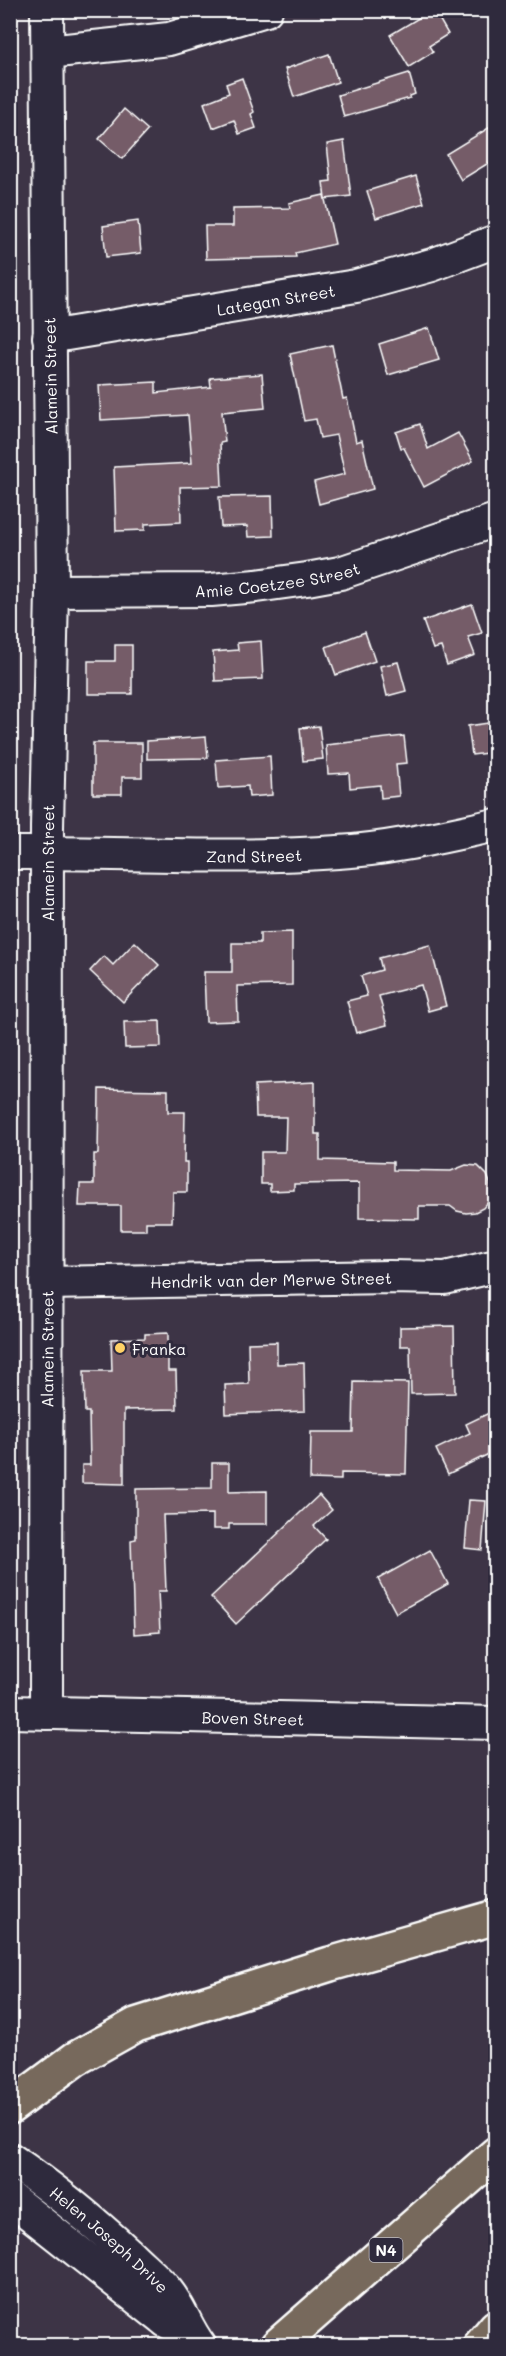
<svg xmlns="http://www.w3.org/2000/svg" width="506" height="2356" font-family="Mali,sans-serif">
	<rect width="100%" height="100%" fill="#3d3446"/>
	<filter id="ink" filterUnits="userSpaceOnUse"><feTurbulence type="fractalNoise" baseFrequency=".0167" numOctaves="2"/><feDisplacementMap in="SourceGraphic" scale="12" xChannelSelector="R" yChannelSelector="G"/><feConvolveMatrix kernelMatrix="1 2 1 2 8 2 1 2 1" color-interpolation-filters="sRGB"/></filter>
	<g filter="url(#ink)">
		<g fill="#755c68" stroke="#fff" stroke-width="1.5">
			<path d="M432 10H434L448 34 429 46 433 52 409 67 390 35Z"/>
			<path d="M329 54 338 82 294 97 285 69Z"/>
			<path d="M409 73 415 94 410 96V98L344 117 338 95Z"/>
			<path d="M242 78 254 112 251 114 256 128 239 134 234 120 213 128 204 103 229 93 226 84Z"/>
			<path d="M124 109 148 130 122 159 99 139Z"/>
			<path d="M495 124V159L461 180 446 154Z"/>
			<path d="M344 141 351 196 325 199 323 182 331 181 327 144Z"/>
			<path d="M416 176 424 203 376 218 367 191Z"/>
			<path d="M324 195 335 244 295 253 296 257 206 259 205 226H233V209L290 208 289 203Z"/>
			<path d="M138 221 141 253 106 257 103 226Z"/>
			<path d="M429 328 439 360 388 375 379 344Z"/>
			<path d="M332 345 343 399 347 398 356 442 362 440 373 489 319 504 314 482 345 474 336 435 320 438 316 419 304 421 290 354Z"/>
			<path d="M262 374 265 408 222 412 225 442 220 443 222 486 180 487 181 522 145 524V530L116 531 114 467 192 463 188 415 101 420 99 385 156 382V393L211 387 210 378Z"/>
			<path d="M420 424 428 449 458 433 473 461 424 487 404 448H401L396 432Z"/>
			<path d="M272 496 273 536 248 537 247 526 221 527 219 497Z"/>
			<path d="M472 604 482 633 468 637 475 655 447 665 441 647 433 649 423 621Z"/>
			<path d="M365 632 375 661 336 675 326 647Z"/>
			<path d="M261 641 263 679 215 681 213 652 238 650 237 643Z"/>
			<path d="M115 645H132V694H88V661H115Z"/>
			<path d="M398 662 406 691 387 696 380 666Z"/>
			<path d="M495 722V752L472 755 468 726Z"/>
			<path d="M319 726 323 759 303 761 300 728Z"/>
			<path d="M404 736 407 763 396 764 399 796 381 798 380 785 350 788 349 773 328 774 326 745Z"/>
			<path d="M206 737 208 758 147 759V741Z"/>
			<path d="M93 743H142V777H122V794H93Z"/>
			<path d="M270 756 272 795 249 797 248 786 218 788 216 760Z"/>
			<path d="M292 932V985L237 986 238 1021 206 1022 204 972H232V943H260V933Z"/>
			<path d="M135 942 159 965 123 1002 90 971 104 956 113 965Z"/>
			<path d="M430 945 446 1006 428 1011 421 985 379 996 387 1025 356 1033 347 1001 367 996 361 976 382 970 379 958Z"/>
			<path d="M160 1021 161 1047 125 1048 124 1022Z"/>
			<path d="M315 1082V1134H320V1160L393 1162V1170L451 1171 466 1165 478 1166 487 1175 490 1183 491 1191 489 1201 483 1208 475 1212 466 1213 457 1211 450 1206H419V1219L359 1218V1183L294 1184V1190L270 1191V1184H261V1152H285L286 1117H256L255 1085Z"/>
			<path d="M99 1089 168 1090V1112H185L184 1162H187V1192H173L172 1222H146V1230H121V1206H79L80 1184H94V1154H98Z"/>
			<path d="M454 1326 455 1393 411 1394 410 1346H400V1327Z"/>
			<path d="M168 1333V1371H176L177 1409 124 1410V1484L82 1483V1465H90L89 1412H85L84 1371H112L111 1339 145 1338V1334Z"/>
			<path d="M277 1342V1364L304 1363 305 1411 226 1414 225 1385 249 1384 248 1343Z"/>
			<path d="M354 1382 408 1383 406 1474 341 1473V1480L310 1479 311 1432H353Z"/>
			<path d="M489 1413 495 1426V1451L448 1474 436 1449 470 1433 466 1424Z"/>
			<path d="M212 1463H229V1492L267 1491V1524H229V1529H213V1514L163 1515 166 1591H158L160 1632 134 1634 131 1540 136 1539V1489L212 1488Z"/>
			<path d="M319 1495 332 1510 314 1526 326 1539 236 1624 211 1597Z"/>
			<path d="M469 1500 486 1501 482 1550 465 1548Z"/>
			<path d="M430 1550 448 1584 396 1613 378 1579Z"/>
		</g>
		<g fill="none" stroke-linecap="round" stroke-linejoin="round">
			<defs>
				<g id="minor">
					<path d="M48 52 169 39 266 10"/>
					<path id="s1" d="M49 337 356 286 432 265 496 241"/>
					<path id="s2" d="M52 591 211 590 256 586 307 579 340 573 496 520"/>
					<path id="s3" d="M10 853C120 852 229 860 338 852 391 849 444 836 496 825"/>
					<path id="s4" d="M46 1283 389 1277 445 1278 496 1266"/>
					<path id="s5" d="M10 1712 496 1723"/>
					<path id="s6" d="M46 1713 47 827 52 591 47 10"/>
					<path id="s7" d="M10 2159C53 2188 92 2220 130 2255 142 2267 156 2278 167 2291 181 2308 186 2328 200 2346"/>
					<path d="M10 2198 166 2321 191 2334"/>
				</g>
				<g id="highway">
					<path d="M10 2107 75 2059 136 2025 330 1964 496 1917"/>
					<path d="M277 2346 496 2154"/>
					<path d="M480 2346 496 2327"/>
				</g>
			</defs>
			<use href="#minor" stroke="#fff" stroke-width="36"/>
			<use href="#highway" stroke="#fff" stroke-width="38"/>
			<use href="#minor" stroke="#2f2a3d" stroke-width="32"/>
			<use href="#highway" stroke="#77695c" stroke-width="33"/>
		</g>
	</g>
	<circle fill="#ffd166" stroke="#2f2a3d" stroke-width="2" cx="120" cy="1348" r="6"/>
	<g text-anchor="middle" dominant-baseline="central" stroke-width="6" stroke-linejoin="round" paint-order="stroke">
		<rect fill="#2f2a3d" stroke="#c1bfc5" stroke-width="1.5" x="369.5" y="2238" width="33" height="24" rx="4.5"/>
		<g font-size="15" font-weight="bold" fill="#fff">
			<text x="386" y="2250">N4</text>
		</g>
		<g font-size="16" fill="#fff" stroke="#2f2a3d">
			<text stroke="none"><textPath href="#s1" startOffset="230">Lategan Street</textPath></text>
			<text transform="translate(50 376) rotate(-91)">Alamein Street</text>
			<text stroke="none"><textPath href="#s2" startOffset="226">Amie Coetzee Street</textPath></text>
			<text stroke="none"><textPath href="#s3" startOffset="244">Zand Street</textPath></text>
			<text stroke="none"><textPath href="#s6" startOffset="850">Alamein Street</textPath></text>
			<text stroke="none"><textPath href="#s4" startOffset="225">Hendrik van der Merwe Street</textPath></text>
			<text stroke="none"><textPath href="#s6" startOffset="364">Alamein Street</textPath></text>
			<text stroke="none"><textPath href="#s5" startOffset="243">Boven Street</textPath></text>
			<text stroke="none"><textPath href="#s7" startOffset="128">Helen Joseph Drive</textPath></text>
		</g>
		<g font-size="16" fill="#fff" stroke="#2f2a3d" text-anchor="start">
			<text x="132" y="1348">Franka</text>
		</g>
	</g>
	<rect width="506" height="2356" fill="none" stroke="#2f2a3d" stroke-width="36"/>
	<rect x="18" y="18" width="470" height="2320" fill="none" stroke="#fff" stroke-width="2" filter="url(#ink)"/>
</svg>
